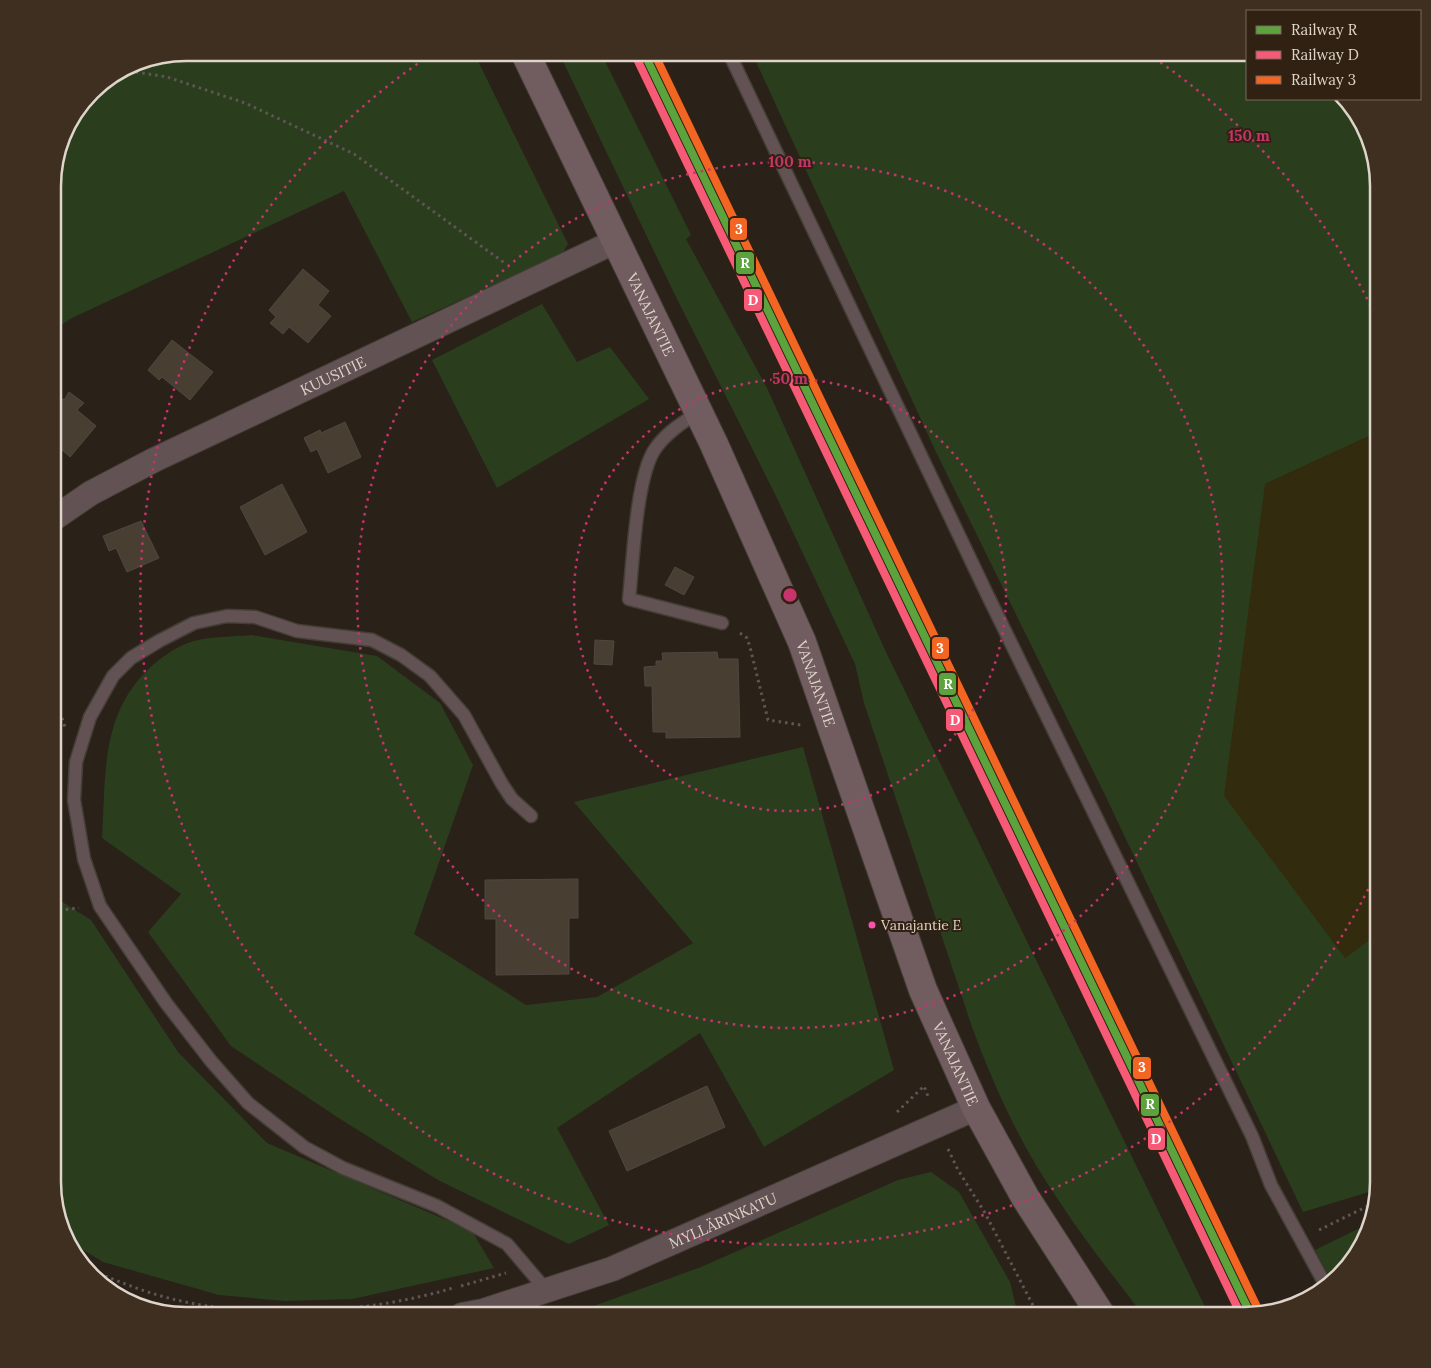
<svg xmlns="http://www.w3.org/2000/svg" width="1431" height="1368" font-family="Lora,serif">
	<rect width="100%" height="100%" fill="#2a2119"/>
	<g fill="#2a3e1e">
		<path d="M186 53H474L568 244 562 254 412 322 344 191 72 318 53 330V177L66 127 98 86 135 63Z"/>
		<path d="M559 53H601L691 235 686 239 767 388 885 650 1209 1315H1143C1115 1278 1085 1241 1059 1201 1022 1148 994 1087 972 1027L864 703 855 664 775 494 674 293Z"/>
		<path d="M752 53H1247V99H1344L1368 135 1378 177V432L1265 484 1345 958 1378 933V1182L1372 1191 1303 1212 1105 795 935 450Z"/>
		<path d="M542 304 577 362 610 347 649 399 497 488 432 360Z"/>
		<path d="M251 635 377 656 440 703 473 765 414 934 526 1005 597 997 693 943 574 802 803 747 894 1070 764 1147 700 1033 557 1128 609 1225 569 1244 438 1180 337 1117 231 1046 148 932 181 894 102 838C106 773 100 711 154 664 166 654 179 645 194 641 211 636 233 637 251 635Z"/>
		<path d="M53 896 91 920 178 1052 267 1143 472 1231 494 1268 352 1299 285 1301 219 1295 103 1262 67 1240 63 1233 53 1191Z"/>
		<path d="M931 1172 959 1192 1010 1282 1018 1315H569L701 1267 898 1180Z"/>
		<path d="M1370 1223 1368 1233 1339 1277 1332 1281 1315 1250Z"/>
	</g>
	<path fill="#332b0d" d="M1378 432V933L1345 958 1224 796 1265 484Z"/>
	<g fill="#493e32" stroke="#4f4741">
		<path d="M303 269 329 291 318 305 331 316 308 343 289 327 283 334 270 323 276 317 269 310Z"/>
		<path d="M172 340 213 372 190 400 162 377 159 380 148 370Z"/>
		<path d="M53 391 64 400 69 392 84 403 77 410 96 426 70 457 53 442Z"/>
		<path d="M345 422 361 457 328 473 317 449 311 452 304 438 320 430 321 433Z"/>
		<path d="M282 484 307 532 265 555 240 507Z"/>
		<path d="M141 521 159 558 127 572 116 548 109 551 103 536Z"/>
		<path d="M675 567 694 577 684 595 665 585Z"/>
		<path d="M595 640 614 641 612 665 594 664Z"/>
		<path d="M717 652 718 659H738L740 737 666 738V732H653L652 686H645L644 667 656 666V661H663L662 653Z"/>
		<path d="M578 879V918H569V974L496 975V919H485V880Z"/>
		<path d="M707 1086 725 1127 627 1171 609 1131Z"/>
	</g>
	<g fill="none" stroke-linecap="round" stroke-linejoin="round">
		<defs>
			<g id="lane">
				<path d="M729 53 986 592 1252 1136 1271 1185 1326 1286"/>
				<path d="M699 412C683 422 666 433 655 449 636 477 633 562 629 599L722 623"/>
				<path d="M531 816 512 799 502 784 464 715 430 676 401 655 372 640 297 631 255 617 227 616 194 623 159 641 131 658 113 676 90 717 76 762 74 800 84 859 100 906 166 1003 211 1061 248 1103 304 1147 343 1168 437 1206 507 1244 547 1291"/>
			</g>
			<g id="street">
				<path id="s1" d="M53 519 91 493 154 460 616 241"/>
				<path id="s2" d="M462 1315 483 1311 612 1269 976 1108"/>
			</g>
			<g id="secondary">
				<path id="s3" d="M525 53 713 442 802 642 923 990 976 1108 1025 1197 1101 1315"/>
			</g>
		</defs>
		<use href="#lane" stroke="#453e37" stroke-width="15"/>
		<use href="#street" stroke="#453e37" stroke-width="26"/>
		<use href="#secondary" stroke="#453e37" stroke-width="30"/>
		<g stroke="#615554" stroke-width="3" stroke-dasharray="2.5 4" stroke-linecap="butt">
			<path d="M123 70 167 77 245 103 354 154 506 264"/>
			<path d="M740 633 747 638 750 647 768 720 801 725"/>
			<path d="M53 654 56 701 65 727"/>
			<path d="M53 908 60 910 79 908"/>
			<path d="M897 1112 924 1086 929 1099"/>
			<path d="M948 1149 958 1170 985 1213 1038 1315"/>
			<path d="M1319 1230 1374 1203"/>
			<path d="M87 1269C108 1277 129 1286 151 1293 243 1322 362 1315 453 1288"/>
			<path d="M461 1286 506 1273"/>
		</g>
		<use href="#lane" stroke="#635254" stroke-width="12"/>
		<use href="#street" stroke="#635254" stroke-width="24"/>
		<use href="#secondary" stroke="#715c60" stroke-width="28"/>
		<defs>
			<path id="rail-1" d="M644 53 1251 1315"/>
			<path id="rail-2" d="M636 57 1241 1315"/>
			<path id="rail-3" d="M654 53 1259 1311"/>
		</defs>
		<use href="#rail-1" stroke="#312112" stroke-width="11"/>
		<use href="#rail-2" stroke="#312112" stroke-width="11"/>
		<use href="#rail-3" stroke="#312112" stroke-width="11"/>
		<use href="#rail-1" stroke="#5da33d" stroke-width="8"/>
		<use href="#rail-2" stroke="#f75a77" stroke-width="8"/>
		<use href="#rail-3" stroke="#f26522" stroke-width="8"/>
	</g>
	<g fill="none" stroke="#c6346c" stroke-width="2.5" stroke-dasharray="2.5 5">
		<circle cx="790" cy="595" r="216"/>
		<circle cx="790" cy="595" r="433"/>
		<path d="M1378 869A649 649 0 1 1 432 54M1148 54A649 649 0 0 1 1378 321"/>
	</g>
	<circle fill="#f653ac" stroke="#312112" stroke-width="2" cx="872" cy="925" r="4.5"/>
	<g text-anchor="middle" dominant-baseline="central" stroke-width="4" stroke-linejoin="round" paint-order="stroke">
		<g font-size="14" fill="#dfd4ca" stroke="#312112" text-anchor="start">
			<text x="881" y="925">Vanajantie E</text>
		</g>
		<g font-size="15" fill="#dfd4ca" stroke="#312112">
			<text stroke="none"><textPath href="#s3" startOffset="290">VANAJANTIE</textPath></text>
			<text stroke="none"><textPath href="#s1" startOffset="315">KUUSITIE</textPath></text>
			<text stroke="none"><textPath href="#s3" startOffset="695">VANAJANTIE</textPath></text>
			<text stroke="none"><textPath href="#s3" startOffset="1100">VANAJANTIE</textPath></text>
			<text stroke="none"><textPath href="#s2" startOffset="278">MYLLÄRINKATU</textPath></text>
		</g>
	</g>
	<path d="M0 0H1431V1368H0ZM186 61H1245A125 125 0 0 1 1370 186V1182A125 125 0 0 1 1245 1307H186A125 125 0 0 1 61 1182V186A125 125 0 0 1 186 61Z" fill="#3f2f21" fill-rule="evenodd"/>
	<path fill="none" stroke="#dfd4ca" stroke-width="2.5" d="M186 61H1245A125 125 0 0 1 1370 186V1182A125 125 0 0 1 1245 1307H186A125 125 0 0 1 61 1182V186A125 125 0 0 1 186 61Z"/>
	<circle cx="790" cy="595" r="8" fill="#c6346c" stroke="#312112" stroke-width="2.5"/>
	<g font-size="15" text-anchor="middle" font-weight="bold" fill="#c6346c" stroke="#312112" stroke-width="4" stroke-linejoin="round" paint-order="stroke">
		<text x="1249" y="141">150 m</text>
		<text x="790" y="167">100 m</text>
		<text x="790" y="384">50 m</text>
	</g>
	<g stroke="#312112" stroke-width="2">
		<rect x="729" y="217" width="19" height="24" rx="5" fill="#f26522"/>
		<rect x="735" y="251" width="20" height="24" rx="5" fill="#5da33d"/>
		<rect x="743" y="288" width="20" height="24" rx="5" fill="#f75a77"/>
		<rect x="931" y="636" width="19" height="24" rx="5" fill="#f26522"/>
		<rect x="938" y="672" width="19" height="24" rx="5" fill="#5da33d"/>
		<rect x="945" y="708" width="19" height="24" rx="5" fill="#f75a77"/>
		<rect x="1132" y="1056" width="20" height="24" rx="5" fill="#f26522"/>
		<rect x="1140" y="1093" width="20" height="24" rx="5" fill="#5da33d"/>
		<rect x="1147" y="1127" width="19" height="24" rx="5" fill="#f75a77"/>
	</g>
	<g font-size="14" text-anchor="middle" font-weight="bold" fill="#fff">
		<text x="739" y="234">3</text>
		<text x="745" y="268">R</text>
		<text x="753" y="305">D</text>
		<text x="940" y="653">3</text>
		<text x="948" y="689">R</text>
		<text x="955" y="725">D</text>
		<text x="1142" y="1072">3</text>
		<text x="1150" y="1109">R</text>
		<text x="1156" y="1144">D</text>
	</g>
	<rect x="1246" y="10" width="175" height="90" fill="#312112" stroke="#77695c"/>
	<rect x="1256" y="26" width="25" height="8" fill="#5da33d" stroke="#77695c"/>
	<text x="1291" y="35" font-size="15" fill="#dfd4ca">Railway R</text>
	<rect x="1256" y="51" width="25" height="8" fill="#f75a77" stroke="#77695c"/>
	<text x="1291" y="60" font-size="15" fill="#dfd4ca">Railway D</text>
	<rect x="1256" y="76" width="25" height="8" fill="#f26522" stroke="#77695c"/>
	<text x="1291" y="85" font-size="15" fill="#dfd4ca">Railway 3</text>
</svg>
